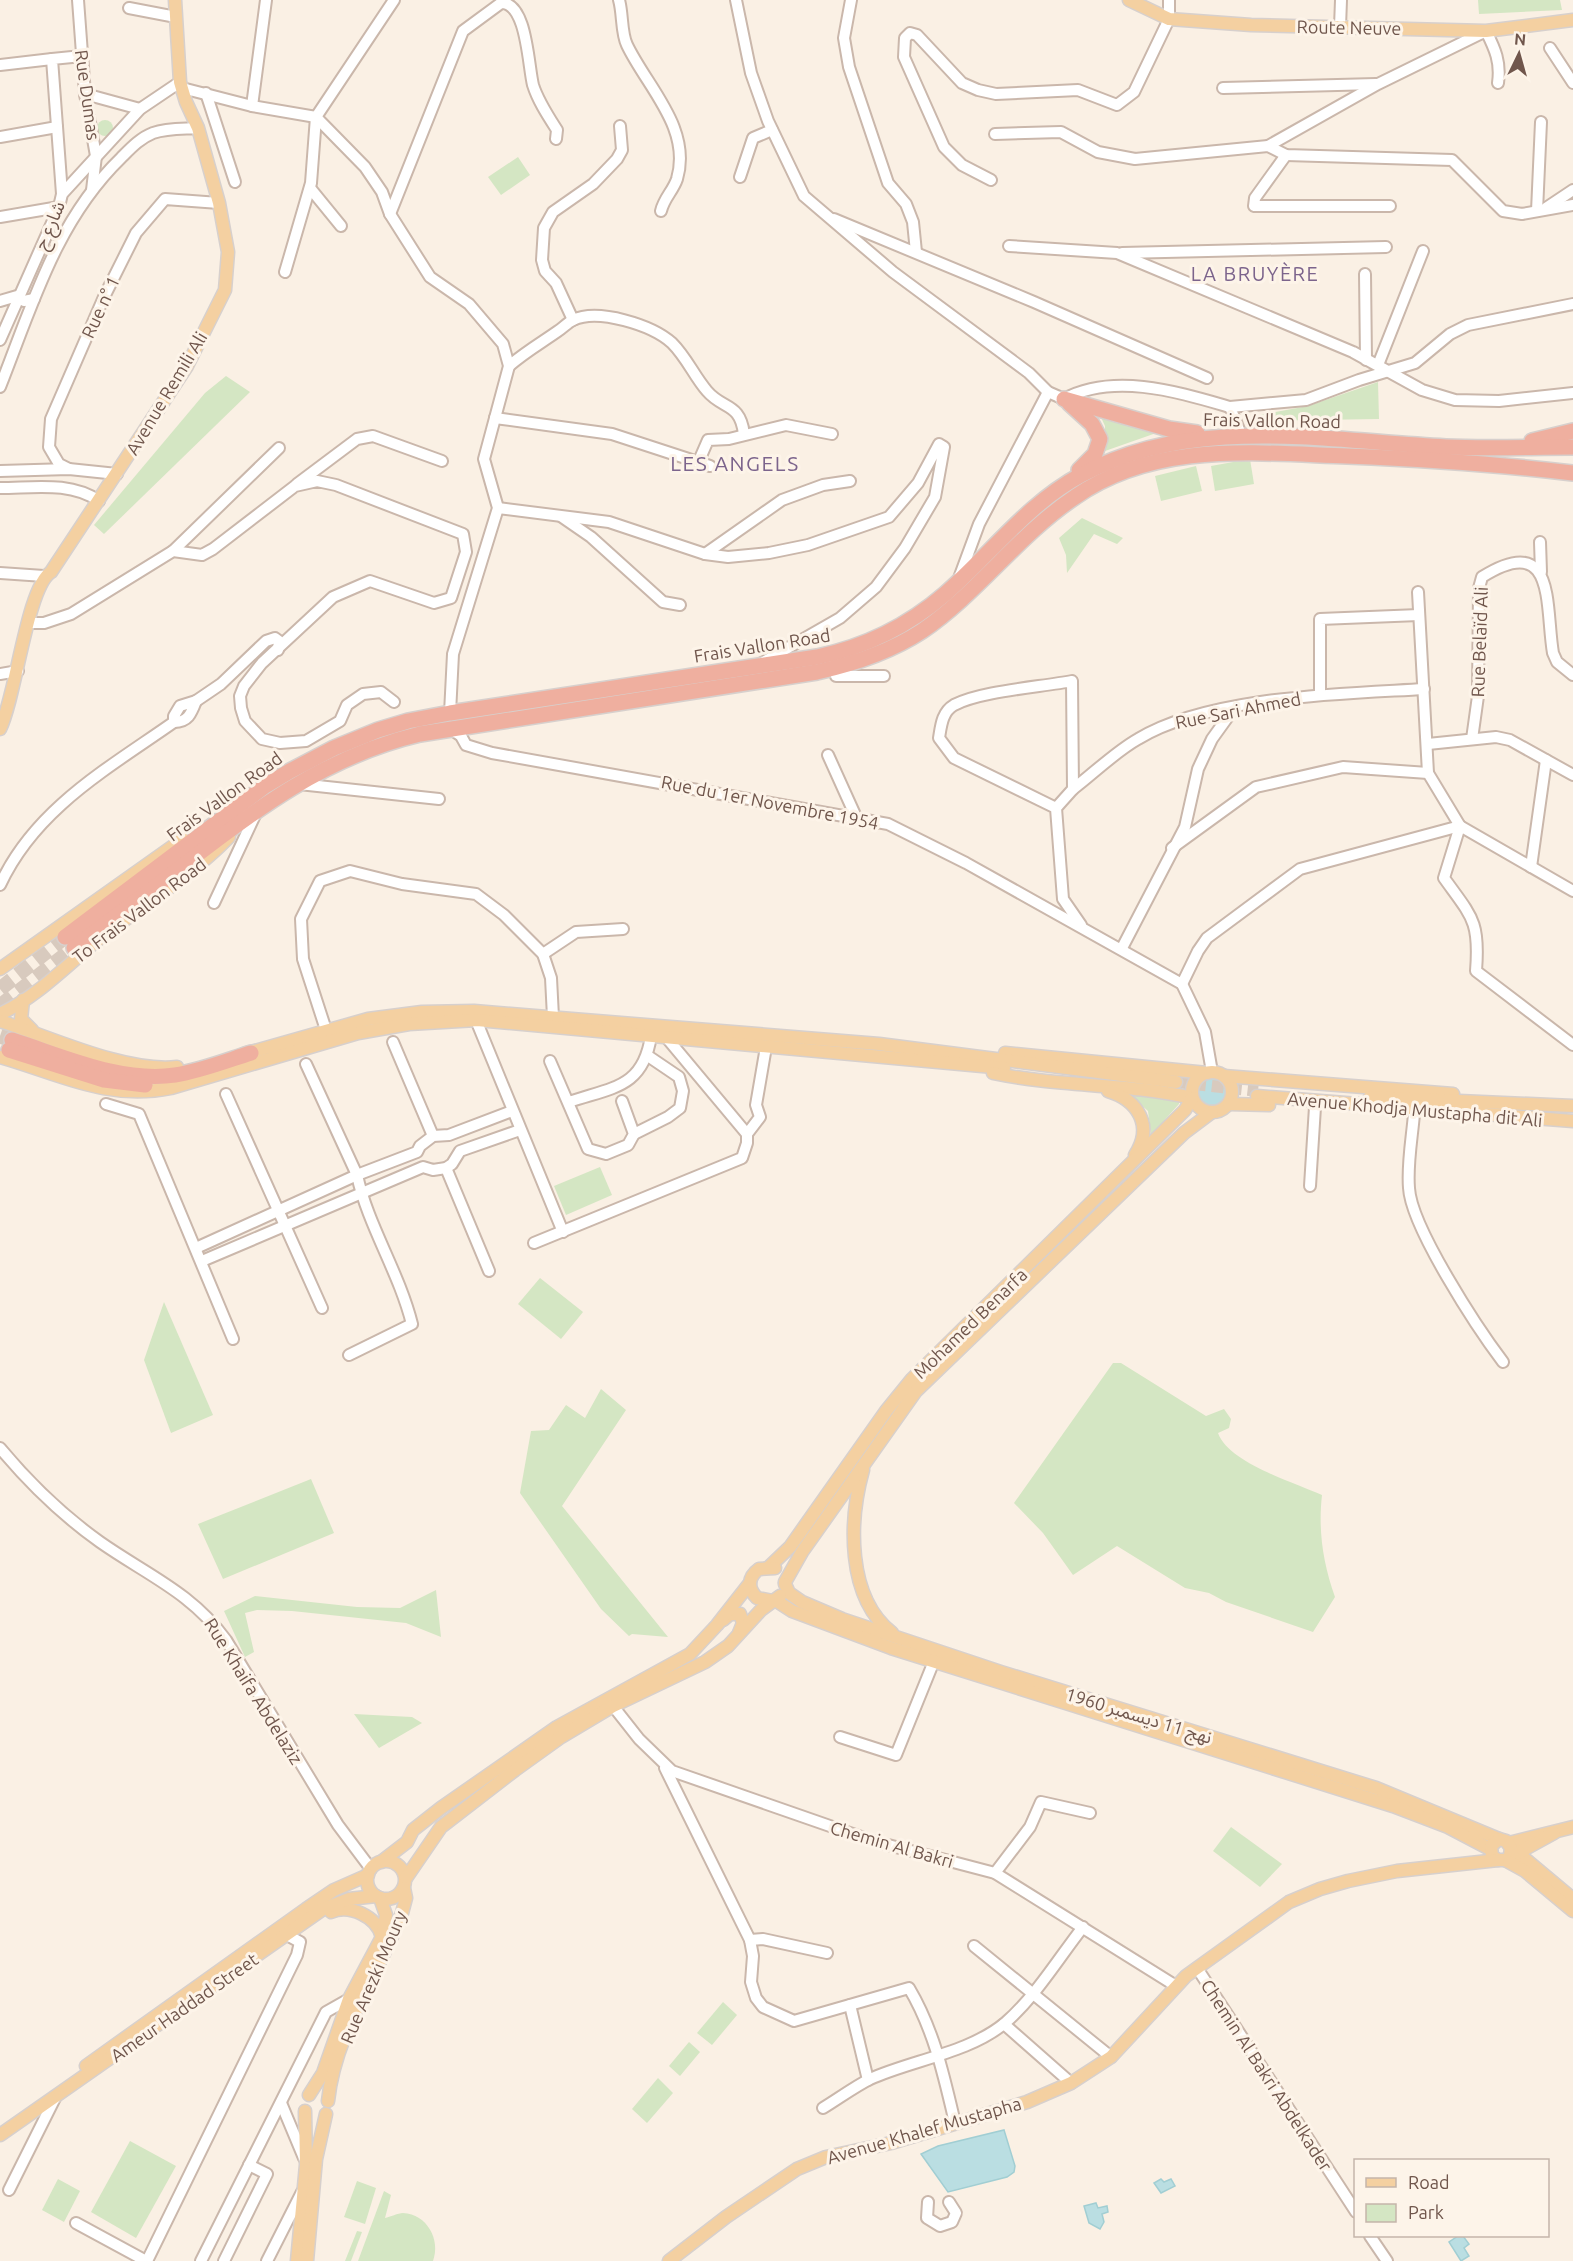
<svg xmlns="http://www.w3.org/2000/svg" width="1573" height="2261" font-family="Ubuntu,'Noto Sans Arabic',sans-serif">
	<rect width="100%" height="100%" fill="#faf0e4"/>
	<g fill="#d4e6c3">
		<path d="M1478 0H1560L1562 10 1479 14Z"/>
		<circle cx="105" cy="128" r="8"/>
		<path d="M518 157 530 175 501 195 488 177Z"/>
		<path d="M226 376 250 392 104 534 94 525 205 393Z"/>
		<path d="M1378 382 1379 419 1247 421 1249 417 1308 406Z"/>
		<path d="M1099 413 1162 431 1105 451V426Z"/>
		<path d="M1250 459 1254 484 1215 491 1211 466Z"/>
		<path d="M1196 466 1202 491 1161 501 1155 476Z"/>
		<path d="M1082 518 1123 538 1117 544 1094 534 1067 573 1066 555 1059 538Z"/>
		<path d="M1128 1093 1179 1100V1104L1151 1135 1148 1111Z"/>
		<path d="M600 1167 612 1195 566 1215 554 1186Z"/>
		<path d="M540 1278 583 1312 561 1339 518 1304Z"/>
		<path d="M164 1302 213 1415 171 1433 144 1360Z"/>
		<path d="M1113 1363H1121L1206 1416 1224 1409 1231 1419 1229 1428 1218 1433C1229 1463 1293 1482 1322 1495 1318 1531 1323 1563 1335 1597L1313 1632 1226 1602 1209 1593 1185 1588 1117 1546 1073 1575 1043 1533 1014 1503Z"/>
		<path d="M601 1389 626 1410 562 1506 668 1637 632 1634 629 1636 601 1609 520 1493 531 1431 549 1430 566 1405 585 1418Z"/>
		<path d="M311 1479 334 1533 223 1579 198 1524Z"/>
		<path d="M436 1590 441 1637 406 1623 292 1611 257 1610 245 1613 254 1652 245 1657 224 1611 255 1596 357 1607 400 1608Z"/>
		<path d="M354 1714 412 1717 422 1723 379 1748Z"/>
		<path d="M1231 1827 1282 1864 1260 1887 1213 1851Z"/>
		<path d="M723 2002 737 2015 712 2045 697 2033Z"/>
		<path d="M689 2042 700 2052 680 2076 669 2066Z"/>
		<path d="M658 2078 673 2093 647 2123 632 2109Z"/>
		<path d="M130 2141 176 2166 136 2238 91 2212Z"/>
		<path d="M58 2179 80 2191 64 2222 42 2210Z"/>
		<path d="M357 2181 376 2188 365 2224 344 2217Z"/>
		<path d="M384 2191 391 2195 385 2218C390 2217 398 2213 403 2213 427 2214 441 2240 433 2261H358Z"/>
		<path d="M357 2231 362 2232 351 2261H345Z"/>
	</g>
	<g fill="#badee2" stroke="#a1ced3" stroke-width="1.5">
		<circle cx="1213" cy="1092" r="15"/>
		<path d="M1004 2130 1015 2166 1014 2172 1007 2177 948 2192 921 2154 938 2146Z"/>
		<path d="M1161 2179 1164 2182 1171 2179 1175 2186 1161 2193 1154 2183Z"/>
		<path d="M1096 2203 1098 2208 1107 2206 1108 2212 1102 2214 1104 2222 1100 2229 1089 2223 1084 2206Z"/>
		<path d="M1458 2236H1463L1469 2244 1464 2248 1469 2256 1461 2261 1449 2242Z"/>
	</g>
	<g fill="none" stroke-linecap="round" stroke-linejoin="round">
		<path stroke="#d8cabe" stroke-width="12" stroke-dasharray="12 6" stroke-linecap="butt" d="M1176 1082 1258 1091"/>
		<g stroke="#d8cabe" stroke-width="15" stroke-dasharray="15 8" stroke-linecap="butt">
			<path d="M0 989 65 937"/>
			<path d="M0 1006 74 948"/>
			<path d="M0 1036 12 1040"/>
		</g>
		<defs>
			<g id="minor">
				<path d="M78 0 85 94 96 156 92 190"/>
				<path d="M619 0C623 14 621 33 627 45 647 87 692 128 677 179 673 191 664 198 661 211"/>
				<path d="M736 0 751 73 768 121 804 196 893 272 1029 373 1048 392 1064 399C1114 372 1178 392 1230 407"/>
				<path d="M851 0 844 38 849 67 888 183 906 204 913 222 916 252"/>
				<path d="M129 8 176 17"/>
				<path d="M1340 27 1341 0"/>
				<path d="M1550 48 1573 83"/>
				<path d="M0 65 52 59"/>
				<path d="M182 88 252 106 316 117 365 167 382 192 390 214 430 277 469 304 503 344 509 366 484 459 498 508 453 654 450 713"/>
				<path d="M1223 88 1376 84"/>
				<path d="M206 93 235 182"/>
				<path d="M85 94 140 109"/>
				<path d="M252 106 266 0"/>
				<path d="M995 134 1061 132 1098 152 1135 159 1268 146 1286 155 1452 160 1503 211 1522 214 1573 205"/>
				<path d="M0 137 57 127"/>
				<path d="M1268 146 1378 84 1486 31C1495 49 1501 62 1498 83"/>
				<path d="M1286 155 1255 198 1254 206H1390"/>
				<path d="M740 177 753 138 772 130"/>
				<path d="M991 180 962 165 944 147 904 57 905 38 910 33 917 35 962 83 978 90 996 94 1078 90 1117 105 1134 92 1169 19V0"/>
				<path d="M310 188 341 226"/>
				<path d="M62 194 52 59 82 56"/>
				<path d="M1546 208 1573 190"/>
				<path d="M1537 211 1541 122"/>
				<path d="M390 214 463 31 501 3C527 2 528 65 533 85 538 101 548 116 557 130L556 139"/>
				<path d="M0 217 59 207"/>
				<path d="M834 219 1034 302 1207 378"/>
				<path d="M1009 246 1117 253 1353 352 1422 390 1455 400 1499 401 1573 393"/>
				<path d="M1122 253 1386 247"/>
				<path d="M285 272 311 183 316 117 394 0"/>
				<path d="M1365 274 1366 360"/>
				<path d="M0 301 17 296 24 301 34 299"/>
				<path d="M573 320 556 283 545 271 542 260 544 228 553 212 593 184 617 159 622 150 620 126"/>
				<path d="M0 340 59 207 62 194 140 109 180 82"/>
				<path d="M1378 365 1423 251"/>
				<path d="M509 366C525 352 541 343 558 331 563 328 567 323 573 320 598 308 652 325 672 343 687 358 694 376 707 391 723 410 740 402 744 434"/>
				<path d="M0 387C32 306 56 221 121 158 130 149 140 138 153 133 167 128 183 129 198 128"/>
				<path d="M495 418 612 434 710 466"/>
				<path d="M1242 437 1230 407 1306 400 1359 380 1415 363 1450 334 1468 325 1573 304"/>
				<path d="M698 463 708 440 729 439 786 425 832 434"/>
				<path d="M69 469 59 464 49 447 51 419 104 297 136 233 165 199 219 203"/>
				<path d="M0 471 69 469 117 474"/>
				<path d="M297 484 357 439 373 436 442 461"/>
				<path d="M0 488C33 488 70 481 99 501"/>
				<path d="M498 508 609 522 705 554 728 557 769 553 808 545 889 517 918 483 939 444 944 447 935 497 905 548 876 587 840 618 760 664"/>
				<path d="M562 517 591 537 663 602 680 605"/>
				<path d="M1540 542 1541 572"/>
				<path d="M173 551 279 448"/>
				<path d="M705 554 782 500 823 485 850 481"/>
				<path d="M0 573 44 576"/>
				<path d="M958 581 979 524 1048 392"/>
				<path d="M1418 592 1428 773 1460 826 1573 891"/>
				<path d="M28 623H44L71 614 173 551 202 555 213 549 295 486 317 481 336 485 463 534 466 552 451 598 434 603 370 581 333 597 262 663 244 686 240 696 241 708 245 721 262 739 280 743 306 741 340 721 347 705 363 694 381 692 394 702"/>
				<path d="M0 674 18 671"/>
				<path d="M836 676H884"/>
				<path d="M1320 694V619L1419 615"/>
				<path d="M196 701 221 684 266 641 275 638 279 641 278 650"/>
				<path d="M196 701C191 714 188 722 174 722V716L180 706Z"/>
				<path d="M451 729 461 736 466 745 492 753 888 824 966 863 1182 984 1205 1032 1212 1072"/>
				<path d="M1472 739 1478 696 1479 588 1482 577C1557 530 1545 607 1553 653L1557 662 1573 675"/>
				<path d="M1428 744 1496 737 1510 740 1573 775"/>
				<path d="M828 755 856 817"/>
				<path d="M299 784 439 799"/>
				<path d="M1073 789C1094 773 1115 752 1138 739 1209 696 1341 694 1424 689"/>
				<path d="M1056 808 954 758 939 738C941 726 942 712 954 705 980 691 1041 687 1072 681L1073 789 1056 808 1063 899 1081 925"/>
				<path d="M1460 826 1444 878C1472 917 1480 921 1476 971L1573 1045"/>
				<path d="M1172 848 1256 787 1343 767 1428 773"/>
				<path d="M1531 867 1546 760"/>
				<path d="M0 885C35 809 107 769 174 722"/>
				<path d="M214 903 256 813"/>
				<path d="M1122 948 1185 827 1198 769 1212 739 1235 707"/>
				<path d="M543 954 576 932 623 929"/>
				<path d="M1182 984 1198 951 1207 938 1300 869 1460 826"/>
				<path d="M476 1020 563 1232"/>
				<path d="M326 1030 303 959 301 919 320 881 350 871 402 884 476 894 504 915 543 954 551 978 553 1017"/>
				<path d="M393 1042 433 1136"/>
				<path d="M550 1061 588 1149 606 1154 628 1145 634 1134 622 1101"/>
				<path d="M306 1064 357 1175C368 1226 399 1272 412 1324L349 1355"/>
				<path d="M226 1094 322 1308"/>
				<path d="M569 1102C613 1087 643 1088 651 1036"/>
				<path d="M106 1104 139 1114 233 1339"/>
				<path d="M1414 1114C1412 1138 1407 1164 1409 1188 1411 1227 1478 1329 1503 1362"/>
				<path d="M634 1134 668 1117 680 1108 683 1091 679 1077 648 1056"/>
				<path d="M747 1134 760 1117 756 1105 766 1047"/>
				<path d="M446 1168 489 1271"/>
				<path d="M1310 1186 1315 1107"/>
				<path d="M534 1243 742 1158 747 1143V1134L666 1037"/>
				<path d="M196 1248 357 1175 417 1152 420 1146 433 1136 449 1135 512 1111"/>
				<path d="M202 1261 423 1167 433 1170 446 1168 452 1164 460 1151 520 1130"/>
				<path d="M0 1448C30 1484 62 1515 100 1542 147 1575 191 1592 226 1640L338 1825 371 1869"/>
				<path d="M613 1706 639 1739 672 1771 873 1841 995 1873 1176 1986"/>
				<path d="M840 1737 896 1755 934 1661"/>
				<path d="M665 1768 750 1940 753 1956 751 1982 756 1998 763 2007 794 2021 909 1988C934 2030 944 2076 955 2123"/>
				<path d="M995 1873 1030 1827 1041 1802 1090 1813"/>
				<path d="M750 1940 763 1939 827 1953"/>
				<path d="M974 1946 1111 2057"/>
				<path d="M1197 1968 1356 2212"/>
				<path d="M850 2005 868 2080"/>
				<path d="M1004 2024 1071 2083"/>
				<path d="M281 2103 304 2158"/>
				<path d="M823 2108C838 2099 854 2087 870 2079 912 2060 969 2053 1005 2023 1036 1996 1058 1959 1083 1927"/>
				<path d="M9 2190 56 2096"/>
				<path d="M928 2202 927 2218 940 2226 952 2222 956 2213 949 2202"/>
				<path d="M76 2223 146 2261"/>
				<path d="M1370 2236 1387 2261"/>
				<path d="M147 2261 297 1955 300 1942 287 1935"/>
				<path d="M201 2261 326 2012 349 1999"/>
				<path d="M224 2261 267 2174 249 2165"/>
				<path d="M267 2261 302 2192"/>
			</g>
			<g id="major">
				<path d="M1129 0 1169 19 1251 25 1486 31 1573 20"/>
				<path d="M0 729C16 696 27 587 51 572L187 366 225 290 228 252 219 203 198 128 186 102 180 82 175 0"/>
				<path d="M0 969 183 839"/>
				<path d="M23 1000 21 1019 32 1030"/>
				<path d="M0 1014C37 997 68 964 99 939 143 905 190 877 229 837"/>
				<path d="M0 1021C50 1037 126 1073 177 1067"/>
				<path d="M1005 1053 1207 1073"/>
				<path d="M244 1054 368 1019 422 1012 474 1011 879 1044 1176 1082"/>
				<path d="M0 1057C60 1074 107 1101 171 1088L358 1033 409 1024 477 1020 1004 1068"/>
				<circle cx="1212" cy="1092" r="20"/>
				<path d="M993 1073C1059 1087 1127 1083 1192 1098"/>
				<path d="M1224 1076 1453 1094"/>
				<path d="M1108 1091C1138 1100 1154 1126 1135 1155"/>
				<path d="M1257 1096 1573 1121"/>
				<path d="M1370 1097 1573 1106"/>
				<path d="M1229 1104 1269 1105"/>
				<path d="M863 1470C849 1520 846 1597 892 1633"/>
				<path d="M769 1567 790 1547 886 1411 912 1379 1185 1110 1192 1098"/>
				<path d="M785 1582 802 1552 916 1391 1184 1133 1212 1112"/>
				<path d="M785 1584 789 1593 802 1602 842 1619 1001 1672 1376 1788 1499 1839"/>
				<path d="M775 1600 792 1611 891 1648 1393 1806 1448 1827 1490 1849"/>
				<path d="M773 1601 757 1598C747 1588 748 1577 759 1569L775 1568"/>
				<path d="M723 1620 730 1614H740L743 1623 739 1633"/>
				<path d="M1509 1843 1573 1827"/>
				<path d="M1512 1848 1573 1899"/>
				<path d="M1510 1855 1511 1848 1506 1841 1499 1839 1491 1846 1492 1856 1498 1860H1505L1554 1833"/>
				<path d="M1505 1860 1525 1871 1573 1911"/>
				<circle cx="386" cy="1880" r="19"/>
				<path d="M381 1862 407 1842 413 1830 441 1808 557 1727 690 1654 717 1625 750 1583"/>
				<path d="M406 1878 441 1827 515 1770 561 1737 613 1706 705 1662 728 1646 761 1610 780 1596"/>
				<path d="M331 1912C349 1904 377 1916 382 1937"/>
				<path d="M86 2066 306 1909 334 1890 368 1875"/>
				<path d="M309 2095 323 2073 349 1999 382 1937 386 1915 380 1898"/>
				<path d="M328 2101C335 2033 378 1975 402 1913L406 1898 404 1888"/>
				<path d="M0 2135 323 1909 349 1899 376 1896"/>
				<path d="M297 2261 306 2165 305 2111"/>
				<path d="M307 2261 316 2159 326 2114"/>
				<path d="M669 2261 726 2217 797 2169 826 2157 891 2143 1027 2102 1071 2083 1111 2057 1186 1976 1289 1902 1320 1889 1348 1881 1397 1871 1498 1860"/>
			</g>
			<g id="highway">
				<path d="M1064 399 1169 429 1197 433"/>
				<path d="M1069 403 1092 424 1100 439 1095 454 1079 470"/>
				<path d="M1532 441 1573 431"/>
				<path d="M65 937 265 786 290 771 334 748 378 730 408 721 450 713 817 657C865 647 908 626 945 594 991 554 1027 504 1081 475 1193 414 1325 441 1446 447 1488 449 1531 447 1573 447"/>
				<path d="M74 948C109 921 145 895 180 868 254 810 326 756 420 734L817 672C853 664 890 652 922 631 978 593 1018 535 1075 497 1155 441 1255 453 1347 456 1423 459 1498 464 1573 473"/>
				<path d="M12 1040C63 1056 121 1083 175 1075 201 1071 226 1061 251 1053"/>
				<path d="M9 1050 104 1080 145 1085"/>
			</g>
		</defs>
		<use href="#minor" stroke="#cab7ab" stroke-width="14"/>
		<use href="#major" stroke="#d7d0cd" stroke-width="15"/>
		<use href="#highway" stroke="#d7d0cd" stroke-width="18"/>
		<use href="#minor" stroke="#fff" stroke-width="10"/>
		<use href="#major" stroke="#f4d0a1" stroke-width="12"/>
		<use href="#highway" stroke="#efaf9f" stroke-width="15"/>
	</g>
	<g text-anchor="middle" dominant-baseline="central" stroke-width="6" stroke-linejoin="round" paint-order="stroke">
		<g font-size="18" fill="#70564c" stroke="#fdf4e9">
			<text transform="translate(1349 27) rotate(1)">Route Neuve</text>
			<text transform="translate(88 95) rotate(82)">Rue Dumas</text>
			<text transform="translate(49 225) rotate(-67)">شارع ح</text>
			<text transform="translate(100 307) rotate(-65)">Rue n° 1</text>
			<text transform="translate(166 393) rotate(-59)">Avenue Remili Ali</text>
			<text transform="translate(1272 420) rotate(1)">Frais Vallon Road</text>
			<text transform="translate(1479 642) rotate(-88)">Rue Belaïd Ali</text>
			<text transform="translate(762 645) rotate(-9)">Frais Vallon Road</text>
			<text transform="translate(1238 710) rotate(-11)">Rue Sari Ahmed</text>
			<text transform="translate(224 796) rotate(-36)">Frais Vallon Road</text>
			<text transform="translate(770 802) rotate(11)">Rue du 1er Novembre 1954</text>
			<text transform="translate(139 910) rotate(-37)">To Frais Vallon Road</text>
			<text transform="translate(1415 1109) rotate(5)">Avenue Khodja Mustapha dit Ali</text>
			<text transform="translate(970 1323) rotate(-44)">Mohamed Benarfa</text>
			<text transform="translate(254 1691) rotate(58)">Rue Khaifa Abdelaziz</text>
			<text transform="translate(1139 1715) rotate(17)">نهج 11 ديسمبر 1960</text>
			<text transform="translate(892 1844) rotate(16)">Chemin Al Bakri</text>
			<text transform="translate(373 1977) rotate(-67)">Rue Arezki Moury</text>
			<text transform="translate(184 2007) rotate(-35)">Ameur Haddad Street</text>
			<text transform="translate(1267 2075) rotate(57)">Chemin Al Bakri Abdelkader</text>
			<text transform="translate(924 2130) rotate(-16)">Avenue Khalef Mustapha</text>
		</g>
		<g font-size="20" letter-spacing="1.5" fill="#7c648c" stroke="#fdf4e9">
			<text x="1255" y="273">LA BRUYÈRE</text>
		</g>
		<g font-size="21" letter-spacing="1.5" fill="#7c648c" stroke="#fdf4e9">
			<text x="735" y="463">LES ANGELS</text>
		</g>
	</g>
	<rect x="1354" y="2159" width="195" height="78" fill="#fdf4e9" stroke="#c5b5aa" stroke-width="1.5"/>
	<rect x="1366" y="2178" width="30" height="9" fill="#f4d0a1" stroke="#c5b5aa" stroke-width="1.5"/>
	<text x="1408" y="2189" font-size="18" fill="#70564c">Road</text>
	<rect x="1366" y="2204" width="30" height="18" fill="#d4e6c3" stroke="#c5b5aa" stroke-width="1.5"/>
	<text x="1408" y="2219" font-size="18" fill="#70564c">Park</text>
	<g transform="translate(1519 54) rotate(5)" stroke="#fdf4e9" stroke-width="4.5" paint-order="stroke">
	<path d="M0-4.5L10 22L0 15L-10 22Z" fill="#70564c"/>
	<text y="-9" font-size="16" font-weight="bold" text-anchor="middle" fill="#70564c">N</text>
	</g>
</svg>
